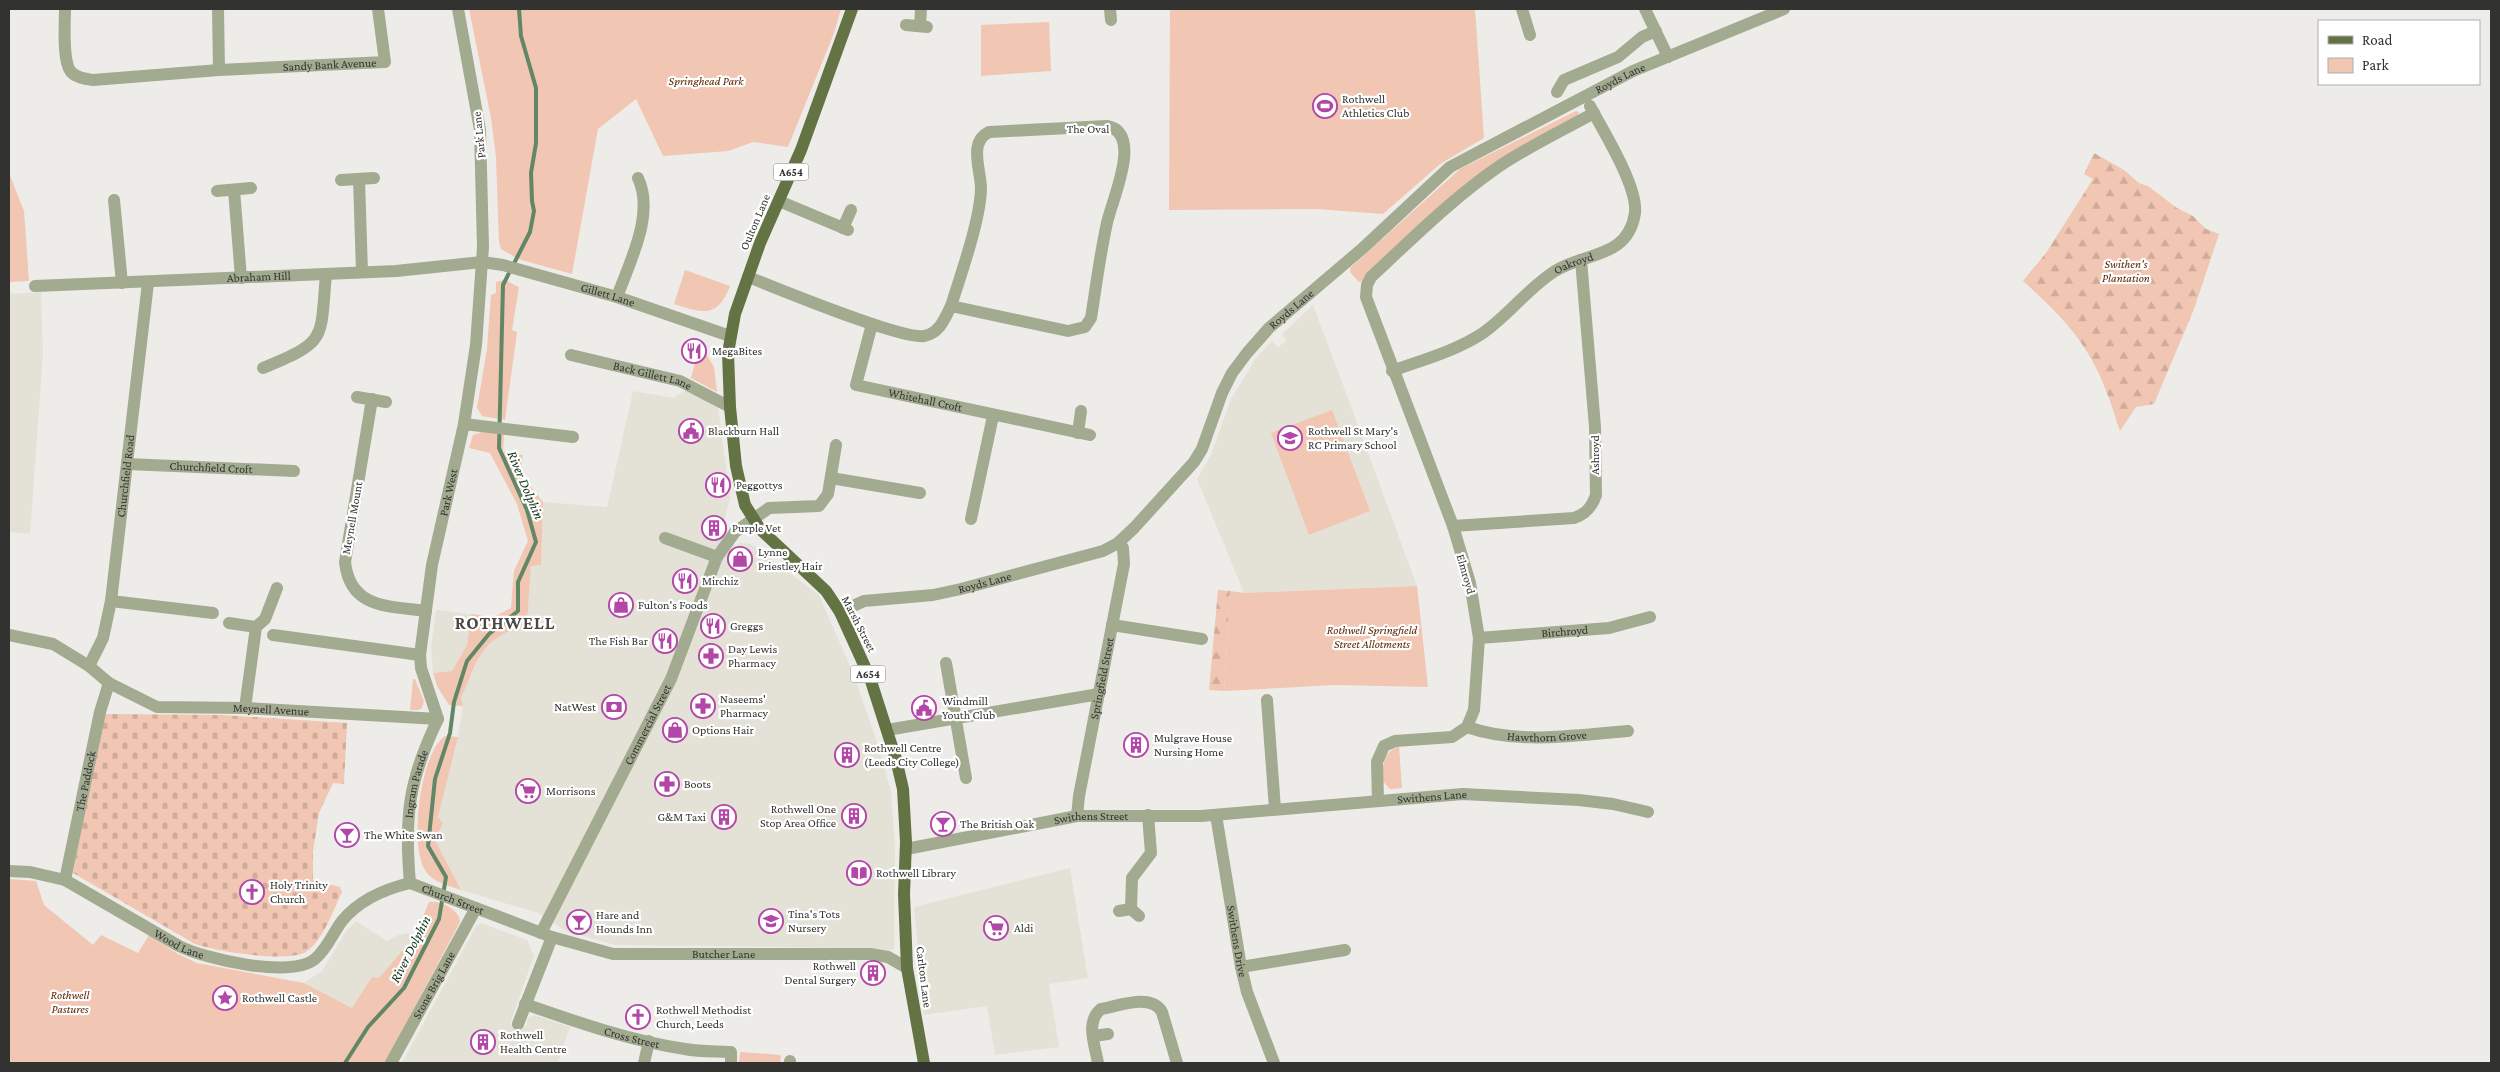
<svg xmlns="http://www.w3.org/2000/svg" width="2500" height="1072" font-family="'Crimson Pro',serif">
	<defs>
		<pattern id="forest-firs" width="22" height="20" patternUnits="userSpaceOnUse" patternTransform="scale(1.25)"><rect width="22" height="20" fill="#f1c6b2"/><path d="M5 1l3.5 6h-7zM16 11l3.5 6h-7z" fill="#cfab99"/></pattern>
		<pattern id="cemetery-stones" width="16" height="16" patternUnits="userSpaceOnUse" patternTransform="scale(1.25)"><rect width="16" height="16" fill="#f1c6b2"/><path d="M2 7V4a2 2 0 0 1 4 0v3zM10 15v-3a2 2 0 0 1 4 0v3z" fill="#cfab99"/></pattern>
	</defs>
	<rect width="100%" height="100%" fill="#edece8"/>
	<g fill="#e4e2d7">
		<path d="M41 292 43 354 30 534 9 532V294Z"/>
		<path d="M1313 305 1342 382 1417 586 1244 593 1197 479 1211 455 1231 399 1256 358 1272 341 1278 348 1286 340 1282 334Z"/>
		<path d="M687 389 718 406 730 498 721 535 736 546 740 543 751 544 819 595 853 673 874 733 891 791 895 848 894 949 888 951 855 948 615 945 566 931 538 913 461 890 435 840 443 823 438 817 457 742 463 706 461 698 483 648 501 634 527 623 531 566 541 565 543 502 607 507 633 391 674 398Z"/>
		<path d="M436 610 471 614 467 645 452 671 433 673 431 647Z"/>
		<path d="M1070 868 1088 978 1049 984 1059 1047 995 1055 987 1006 924 1015 914 907Z"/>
		<path d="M356 921 387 941 398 935 408 933 415 936 379 978H372L352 1008 304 983 322 971 347 930Z"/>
		<path d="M481 923 527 940 534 956 510 1023 526 1027 528 1018 534 1015 570 1027 558 1063H402L476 926Z"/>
	</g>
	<g fill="#f1c6b2">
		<path d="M469 9H841L834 33 788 147 753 142 728 151 663 156 636 99 598 129 572 274 518 259 501 249 499 242 496 157 491 118Z"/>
		<path d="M1170 9H1475L1484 138 1440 164 1383 214 1316 209 1169 210Z"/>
		<path d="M1049 22 1051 71 981 76V25Z"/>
		<path d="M1576 111 1579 112 1578 116 1495 162 1471 180 1363 281 1359 282 1350 272V268L1460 169Z"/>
		<path d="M9 173 24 211 29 281 9 282Z"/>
		<path d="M685 270 730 286C717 319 703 313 674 304Z"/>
		<path d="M504 280 519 287 512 330 517 332 505 420 482 416 477 408 487 349 491 295 496 293V282Z"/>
		<path d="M700 344 714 367 717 392 691 378Z"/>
		<path d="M1332 410 1370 511 1309 535 1271 433Z"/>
		<path d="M482 432 504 434 503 452 523 455 520 473 543 502 541 565 531 566 527 623C479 642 481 653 461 698L463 706 449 705 437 686 433 673 452 671 467 645 471 614 494 617 511 608 514 571 528 541 517 504 490 453 469 448 473 435Z"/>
		<path d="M1417 586 1428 687 1336 685 1224 691 1230 591 1244 593Z"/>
		<path d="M413 679H415L424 701 422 708 418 710H410Z"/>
		<path d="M445 736 458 737 438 817 443 823 435 840 461 890C448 885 433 883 425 870 409 845 420 753 445 736Z"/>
		<path d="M1399 746 1402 788 1390 789 1382 780C1383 764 1383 753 1399 746Z"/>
		<path d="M9 879 36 881 44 905 93 945 101 935 138 953 149 935 178 954 197 963 304 983 352 1008 372 977 379 978 415 936 429 902C439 900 460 909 460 922L385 1063H9Z"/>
		<path d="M740 1052 781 1055 780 1063H739Z"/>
	</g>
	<g fill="url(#forest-firs)">
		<path d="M2094 153 2124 170 2139 183 2148 186 2177 208 2193 216 2206 229 2219 234 2194 309 2154 404 2136 407 2120 431C2098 358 2080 332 2023 281L2046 253 2093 179 2084 174Z"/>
		<path d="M1218 590 1230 591 1224 691 1209 690Z"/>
	</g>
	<path fill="url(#cemetery-stones)" d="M103 714 221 715 347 723 344 784 333 783 319 813 313 851V880L340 887 342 892C333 910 324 939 307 951 290 964 216 951 195 944L73 873Z"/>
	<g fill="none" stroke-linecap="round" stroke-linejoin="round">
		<path stroke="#628767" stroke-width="4" d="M345 1063 368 1027 404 988 439 919 446 877 428 846 435 779 450 733 454 702 467 661 489 634 518 611V582L536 542 527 510 499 448 503 285 530 232 534 211 532 201 531 173 536 143V88L521 36 519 9"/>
		<g stroke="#a2aa90" stroke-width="12">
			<path id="s1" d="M65 9C65 23 62 61 71 72 77 78 86 79 93 80L219 70 385 62 378 9"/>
			<path d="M218 9 219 70"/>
			<path d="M1110 9 1111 20"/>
			<path d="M1522 9 1530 35"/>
			<path d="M1645 9 1668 57"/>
			<path d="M906 25 927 27"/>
			<path d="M920 26 921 9"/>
			<path d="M1557 92 1564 80 1618 57 1642 37 1656 31"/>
			<path d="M359 179 362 272"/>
			<path d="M341 180 374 178"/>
			<path d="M234 190 241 278"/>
			<path d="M217 191 251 188"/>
			<path d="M114 200 122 283"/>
			<path d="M779 201 848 230"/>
			<path d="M843 228 851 210"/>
			<path d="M748 277C777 288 901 340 924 336 940 333 945 318 951 306 961 274 980 221 981 189 981 170 968 142 989 132L1107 126C1144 133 1111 202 1107 223 1100 254 1096 287 1091 318L1085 327 1068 331 951 306"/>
			<path id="s2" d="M35 286 396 271 482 262 503 265 617 297 730 336"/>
			<path d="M617 297C630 261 655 214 638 178"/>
			<path id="s3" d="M872 324 856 385 1090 435"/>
			<path id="s4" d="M571 355 680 381 730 407"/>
			<path d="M263 368C328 341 320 341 326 274"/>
			<path id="s5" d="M1392 371C1422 360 1456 351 1483 333 1509 315 1528 288 1555 271 1585 252 1628 259 1635 213 1638 186 1603 131 1590 106"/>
			<path d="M357 397 386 402"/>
			<path d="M372 399 345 562C350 609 389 606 426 611"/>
			<path d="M464 424 573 437"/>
			<path d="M1078 433 1081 411"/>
			<path id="s6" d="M127 464 294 471"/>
			<path d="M831 478 920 493"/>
			<path d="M971 519 993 416"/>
			<path d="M1453 526 1574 518C1586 514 1592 507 1596 495L1595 427 1581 260"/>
			<path d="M665 538 717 557 735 532 769 508 819 506 828 494 836 445"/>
			<path d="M111 601 213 613"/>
			<path id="s7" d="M840 612 864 601 933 595 961 589 1103 551 1118 543 1134 528 1194 462 1202 449 1222 393 1232 373 1247 353 1269 328 1363 248 1450 167 1633 71 1784 9"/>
			<path d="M229 623 256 627"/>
			<path d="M1112 625 1202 639"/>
			<path id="s8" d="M9 635 53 644 89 666 109 683 157 707 245 708 438 719"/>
			<path d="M273 635 420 655"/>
			<path id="s9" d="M1479 638 1609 628 1650 617"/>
			<path d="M946 663 966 778"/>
			<path id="s10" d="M89 666 103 638 111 601 148 283"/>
			<path d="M1267 700 1275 809"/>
			<path d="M245 708 256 627 265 619 277 588"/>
			<path id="s11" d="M1467 727C1519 745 1574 735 1628 731"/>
			<path d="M887 730 1099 694"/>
			<path d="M1378 801 1377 762 1384 746 1395 741 1452 737 1467 727 1474 710 1479 638 1470 583 1453 526 1366 297 1367 285 1371 277C1413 238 1454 197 1501 165 1530 146 1563 130 1594 113"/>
			<path id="s12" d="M1216 815 1241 967 1247 992 1274 1063"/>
			<path id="s13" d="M1077 816 1079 796 1124 564 1123 548 1118 543"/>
			<path id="s14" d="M906 849 1077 816H1201L1463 794 1579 800 1613 804 1648 812"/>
			<path id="s15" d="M65 880 100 712 109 683"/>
			<path d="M1131 909 1132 878 1151 853 1148 815"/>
			<path d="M1119 911 1131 909 1139 916"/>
			<path d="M1241 967 1345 950"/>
			<path id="s16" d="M525 1004C577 1022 630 1041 685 1049 700 1052 716 1051 731 1052V1063"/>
			<path d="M518 1024 552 937"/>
			<path d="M1093 1036 1108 1034"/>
			<path id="s17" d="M391 1063 476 908"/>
			<path d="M644 1063 649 1041"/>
			<path d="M790 1063V1061"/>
			<path d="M1098 1063C1095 1045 1085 1022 1101 1009 1119 1006 1151 993 1162 1012L1177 1063"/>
		</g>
		<g stroke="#a2aa90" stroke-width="12">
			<path id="s18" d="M9 871 30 872 65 880 179 946C205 959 291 979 315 959 327 949 333 933 342 921 359 900 385 889 410 883L552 937 613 954H870L888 957 907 968"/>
			<path id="s19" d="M410 883C404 816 409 779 438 719L421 668 420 655 432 565 464 424 476 345 483 247 480 130 458 9"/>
			<path id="s20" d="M541 933 671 679 717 557"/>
		</g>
		<path stroke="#647343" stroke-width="12" d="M852 9 801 150 760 243 735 314 728 353 730 407 736 466 745 505 760 529 826 591 840 612 870 678 896 759 903 789 906 842 904 894 907 968 924 1063"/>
	</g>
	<defs>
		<symbol id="stadium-ring" viewBox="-11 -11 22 22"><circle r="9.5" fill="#fff" stroke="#b247a8" stroke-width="1.5"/><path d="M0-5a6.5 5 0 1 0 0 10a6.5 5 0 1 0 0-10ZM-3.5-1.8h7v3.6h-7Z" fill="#b247a8"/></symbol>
		<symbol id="restaurant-ring" viewBox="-11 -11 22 22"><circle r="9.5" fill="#fff" stroke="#b247a8" stroke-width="1.5"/><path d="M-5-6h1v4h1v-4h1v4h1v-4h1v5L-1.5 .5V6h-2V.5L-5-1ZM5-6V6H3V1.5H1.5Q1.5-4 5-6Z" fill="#b247a8"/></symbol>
		<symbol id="civic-ring" viewBox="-11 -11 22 22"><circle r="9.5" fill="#fff" stroke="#b247a8" stroke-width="1.5"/><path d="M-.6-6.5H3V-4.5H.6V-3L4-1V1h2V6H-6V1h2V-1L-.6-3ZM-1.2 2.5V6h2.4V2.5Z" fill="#b247a8"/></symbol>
		<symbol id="school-ring" viewBox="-11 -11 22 22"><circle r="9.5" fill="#fff" stroke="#b247a8" stroke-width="1.5"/><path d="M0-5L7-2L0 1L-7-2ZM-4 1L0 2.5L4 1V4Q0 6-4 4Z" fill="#b247a8"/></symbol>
		<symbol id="building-ring" viewBox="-11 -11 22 22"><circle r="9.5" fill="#fff" stroke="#b247a8" stroke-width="1.5"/><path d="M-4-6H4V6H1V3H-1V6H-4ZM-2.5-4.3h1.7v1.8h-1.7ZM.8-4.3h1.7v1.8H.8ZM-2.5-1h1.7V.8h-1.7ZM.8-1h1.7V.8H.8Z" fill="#b247a8"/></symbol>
		<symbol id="shop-ring" viewBox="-11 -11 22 22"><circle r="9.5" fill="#fff" stroke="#b247a8" stroke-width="1.5"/><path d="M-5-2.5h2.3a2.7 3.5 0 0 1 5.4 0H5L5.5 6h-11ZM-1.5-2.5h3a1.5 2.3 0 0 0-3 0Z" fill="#b247a8"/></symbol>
		<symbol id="pharmacy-ring" viewBox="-11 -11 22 22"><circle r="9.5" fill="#fff" stroke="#b247a8" stroke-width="1.5"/><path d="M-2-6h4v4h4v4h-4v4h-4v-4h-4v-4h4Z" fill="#b247a8"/></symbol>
		<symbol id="bank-ring" viewBox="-11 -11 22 22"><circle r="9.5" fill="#fff" stroke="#b247a8" stroke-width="1.5"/><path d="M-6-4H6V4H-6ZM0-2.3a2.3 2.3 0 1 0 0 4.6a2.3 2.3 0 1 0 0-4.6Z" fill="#b247a8"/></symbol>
		<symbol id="supermarket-ring" viewBox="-11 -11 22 22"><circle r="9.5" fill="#fff" stroke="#b247a8" stroke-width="1.5"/><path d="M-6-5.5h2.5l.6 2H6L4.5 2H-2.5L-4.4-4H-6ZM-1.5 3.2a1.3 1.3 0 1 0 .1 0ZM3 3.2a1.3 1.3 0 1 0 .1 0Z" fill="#b247a8"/></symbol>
		<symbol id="bar-ring" viewBox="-11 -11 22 22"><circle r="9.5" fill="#fff" stroke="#b247a8" stroke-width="1.5"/><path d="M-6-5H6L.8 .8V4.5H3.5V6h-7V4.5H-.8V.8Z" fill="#b247a8"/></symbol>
		<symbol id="library-ring" viewBox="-11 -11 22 22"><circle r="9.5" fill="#fff" stroke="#b247a8" stroke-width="1.5"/><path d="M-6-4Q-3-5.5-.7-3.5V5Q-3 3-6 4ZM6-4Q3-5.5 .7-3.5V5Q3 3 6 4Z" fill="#b247a8"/></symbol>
		<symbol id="church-ring" viewBox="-11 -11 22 22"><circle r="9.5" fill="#fff" stroke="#b247a8" stroke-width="1.5"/><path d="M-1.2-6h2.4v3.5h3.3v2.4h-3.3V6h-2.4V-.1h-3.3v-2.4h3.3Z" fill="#b247a8"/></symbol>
		<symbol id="sight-ring" viewBox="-11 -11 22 22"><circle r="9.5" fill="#fff" stroke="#b247a8" stroke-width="1.5"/><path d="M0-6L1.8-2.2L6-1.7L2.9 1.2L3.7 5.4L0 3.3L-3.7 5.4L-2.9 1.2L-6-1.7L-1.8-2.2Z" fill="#b247a8"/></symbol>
	</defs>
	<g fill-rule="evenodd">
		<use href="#stadium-ring" x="1311" y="92" width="28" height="28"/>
		<use href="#restaurant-ring" x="680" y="337" width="28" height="28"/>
		<use href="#civic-ring" x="677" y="417" width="28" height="28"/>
		<use href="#school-ring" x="1276" y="424" width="28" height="28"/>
		<use href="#restaurant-ring" x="704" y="471" width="28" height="28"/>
		<use href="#building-ring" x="700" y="514" width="28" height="28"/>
		<use href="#shop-ring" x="726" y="545" width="28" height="28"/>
		<use href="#restaurant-ring" x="671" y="567" width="28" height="28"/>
		<use href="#shop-ring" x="607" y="591" width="28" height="28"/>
		<use href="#restaurant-ring" x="699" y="612" width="28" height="28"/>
		<use href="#restaurant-ring" x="651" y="627" width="28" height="28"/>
		<use href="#pharmacy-ring" x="697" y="642" width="28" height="28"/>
		<use href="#pharmacy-ring" x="689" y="692" width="28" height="28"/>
		<use href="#bank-ring" x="600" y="693" width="28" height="28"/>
		<use href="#civic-ring" x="910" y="694" width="28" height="28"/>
		<use href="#shop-ring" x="661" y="716" width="28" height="28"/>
		<use href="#building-ring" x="1122" y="731" width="28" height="28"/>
		<use href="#building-ring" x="833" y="741" width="28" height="28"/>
		<use href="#pharmacy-ring" x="653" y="770" width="28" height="28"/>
		<use href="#supermarket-ring" x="514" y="777" width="28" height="28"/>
		<use href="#building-ring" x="840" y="802" width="28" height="28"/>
		<use href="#building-ring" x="710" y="803" width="28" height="28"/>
		<use href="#bar-ring" x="929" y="810" width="28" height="28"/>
		<use href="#bar-ring" x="333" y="821" width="28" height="28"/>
		<use href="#library-ring" x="845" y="859" width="28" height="28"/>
		<use href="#church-ring" x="238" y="878" width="28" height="28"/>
		<use href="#school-ring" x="757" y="907" width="28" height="28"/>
		<use href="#bar-ring" x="565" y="908" width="28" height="28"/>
		<use href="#supermarket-ring" x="982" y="914" width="28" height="28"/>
		<use href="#building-ring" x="859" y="959" width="28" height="28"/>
		<use href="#sight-ring" x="211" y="984" width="28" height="28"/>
		<use href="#church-ring" x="624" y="1003" width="28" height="28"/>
		<use href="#building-ring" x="469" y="1028" width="28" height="28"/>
	</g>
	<g text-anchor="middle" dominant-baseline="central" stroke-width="4.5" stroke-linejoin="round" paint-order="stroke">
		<g fill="#fff" stroke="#70706e" stroke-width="1">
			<rect x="773.5" y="163.5" width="35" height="17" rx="4"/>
			<rect x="850.5" y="665.5" width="35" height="17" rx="4"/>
		</g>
		<g font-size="11" font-weight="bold" fill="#323230">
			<text x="791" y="172">A654</text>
			<text x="868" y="674">A654</text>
		</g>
		<g font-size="12" fill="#323230" stroke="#fff">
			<text stroke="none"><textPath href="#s1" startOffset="325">Sandy Bank Avenue</textPath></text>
			<text stroke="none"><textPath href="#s7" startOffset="989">Royds Lane</textPath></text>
			<text x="1088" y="129">The Oval</text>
			<text transform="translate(479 135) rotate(-96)">Park Lane</text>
			<text transform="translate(755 222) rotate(-67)">Oulton Lane</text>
			<text stroke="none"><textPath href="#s5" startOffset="214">Oakroyd</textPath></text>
			<text stroke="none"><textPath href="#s2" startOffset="224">Abraham Hill</textPath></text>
			<text stroke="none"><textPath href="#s2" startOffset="578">Gillett Lane</textPath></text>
			<text stroke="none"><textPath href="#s7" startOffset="584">Royds Lane</textPath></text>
			<text stroke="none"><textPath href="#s4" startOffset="84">Back Gillett Lane</textPath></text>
			<text stroke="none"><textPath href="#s3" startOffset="134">Whitehall Croft</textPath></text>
			<text transform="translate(1595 455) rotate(-90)">Ashroyd</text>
			<text stroke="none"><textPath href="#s6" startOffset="84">Churchfield Croft</textPath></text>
			<text stroke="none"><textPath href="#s10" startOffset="195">Churchfield Road</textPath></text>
			<text stroke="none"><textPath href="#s19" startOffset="401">Park West</textPath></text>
			<text transform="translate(352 518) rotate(-80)">Meynell Mount</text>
			<text transform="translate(1466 574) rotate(74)">Elmroyd</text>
			<text stroke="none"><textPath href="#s7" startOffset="149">Royds Lane</textPath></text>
			<text transform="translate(859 624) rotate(63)">Marsh Street</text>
			<text stroke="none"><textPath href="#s9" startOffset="86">Birchroyd</textPath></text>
			<text stroke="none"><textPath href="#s13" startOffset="140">Springfield Street</textPath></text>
			<text stroke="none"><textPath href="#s8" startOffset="281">Meynell Avenue</textPath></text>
			<text stroke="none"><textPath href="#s20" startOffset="234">Commercial Street</textPath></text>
			<text stroke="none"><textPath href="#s11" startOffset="81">Hawthorn Grove</textPath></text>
			<text stroke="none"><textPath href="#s15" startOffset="101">The Paddock</textPath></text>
			<text stroke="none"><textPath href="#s19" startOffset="100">Ingram Parade</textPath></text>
			<text stroke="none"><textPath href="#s14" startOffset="530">Swithens Lane</textPath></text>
			<text stroke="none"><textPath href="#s14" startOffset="188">Swithens Street</textPath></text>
			<text stroke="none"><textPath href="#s18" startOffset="501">Church Street</textPath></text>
			<text stroke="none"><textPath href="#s12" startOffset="128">Swithens Drive</textPath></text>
			<text stroke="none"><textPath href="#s18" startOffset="188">Wood Lane</textPath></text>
			<text stroke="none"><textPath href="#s18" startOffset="781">Butcher Lane</textPath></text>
			<text transform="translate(924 977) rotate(83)">Carlton Lane</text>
			<text stroke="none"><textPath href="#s17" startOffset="89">Stone Brig Lane</textPath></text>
			<text stroke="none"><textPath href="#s16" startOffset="112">Cross Street</textPath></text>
		</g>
		<g font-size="12" font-style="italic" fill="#5b2400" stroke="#fff">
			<text x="706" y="81">Springhead Park</text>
			<text x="2126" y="264">Swithen's<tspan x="2126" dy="14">Plantation</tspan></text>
			<text x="1372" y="630">Rothwell Springfield<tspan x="1372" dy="14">Street Allotments</tspan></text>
			<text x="70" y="995">Rothwell<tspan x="70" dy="14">Pastures</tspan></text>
		</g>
		<g font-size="12" fill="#323230" stroke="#fff" text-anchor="start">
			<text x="1342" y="99">Rothwell<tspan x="1342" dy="14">Athletics Club</tspan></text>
			<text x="712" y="351">MegaBites</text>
			<text x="708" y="431">Blackburn Hall</text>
			<text x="1308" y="431">Rothwell St Mary's<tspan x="1308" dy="14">RC Primary School</tspan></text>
			<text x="736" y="485">Peggottys</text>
			<text x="732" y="528">Purple Vet</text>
			<text x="758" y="552">Lynne<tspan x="758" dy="14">Priestley Hair</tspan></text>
			<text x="702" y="581">Mirchiz</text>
			<text x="638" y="605">Fulton's Foods</text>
			<text x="730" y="626">Greggs</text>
			<text x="648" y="641" text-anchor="end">The Fish Bar</text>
			<text x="728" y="649">Day Lewis<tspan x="728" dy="14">Pharmacy</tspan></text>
			<text x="720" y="699">Naseems'<tspan x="720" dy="14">Pharmacy</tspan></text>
			<text x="942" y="701">Windmill<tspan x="942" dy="14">Youth Club</tspan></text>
			<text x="596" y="707" text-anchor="end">NatWest</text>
			<text x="692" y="730">Options Hair</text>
			<text x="1154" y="738">Mulgrave House<tspan x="1154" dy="14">Nursing Home</tspan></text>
			<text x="864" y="748">Rothwell Centre<tspan x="864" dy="14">(Leeds City College)</tspan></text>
			<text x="684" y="784">Boots</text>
			<text x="546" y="791">Morrisons</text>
			<text x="836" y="809" text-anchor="end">Rothwell One<tspan x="836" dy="14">Stop Area Office</tspan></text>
			<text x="706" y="817" text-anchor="end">G&amp;M Taxi</text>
			<text x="960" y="824">The British Oak</text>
			<text x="364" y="835">The White Swan</text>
			<text x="876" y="873">Rothwell Library</text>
			<text x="270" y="885">Holy Trinity<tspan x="270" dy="14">Church</tspan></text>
			<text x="788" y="914">Tina's Tots<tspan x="788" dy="14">Nursery</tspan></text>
			<text x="596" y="915">Hare and<tspan x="596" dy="14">Hounds Inn</tspan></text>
			<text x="1014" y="928">Aldi</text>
			<text x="856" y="966" text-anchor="end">Rothwell<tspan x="856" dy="14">Dental Surgery</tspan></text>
			<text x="242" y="998">Rothwell Castle</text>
			<text x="656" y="1010">Rothwell Methodist<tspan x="656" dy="14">Church, Leeds</tspan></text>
			<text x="500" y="1035">Rothwell<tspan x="500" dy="14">Health Centre</tspan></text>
		</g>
		<g font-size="14" font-style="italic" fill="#0d3416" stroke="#fff">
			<text transform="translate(526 485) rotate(67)">River Dolphin</text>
			<text transform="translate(410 949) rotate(-63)">River Dolphin</text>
		</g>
		<g font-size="18" font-weight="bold" letter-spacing="1" fill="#494845" stroke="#fff">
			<text x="505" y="623">ROTHWELL</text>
		</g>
	</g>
	<rect width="2500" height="1072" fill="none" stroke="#323230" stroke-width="20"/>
	<rect x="2318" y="20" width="162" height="65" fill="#ffffff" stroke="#adadac"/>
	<rect x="2328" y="36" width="25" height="8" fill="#647343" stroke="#adadac"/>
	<text x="2362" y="45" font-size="15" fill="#323230">Road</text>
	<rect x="2328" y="58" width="25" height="15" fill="#f1c6b2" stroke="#adadac"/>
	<text x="2362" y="70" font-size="15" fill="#323230">Park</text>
</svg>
